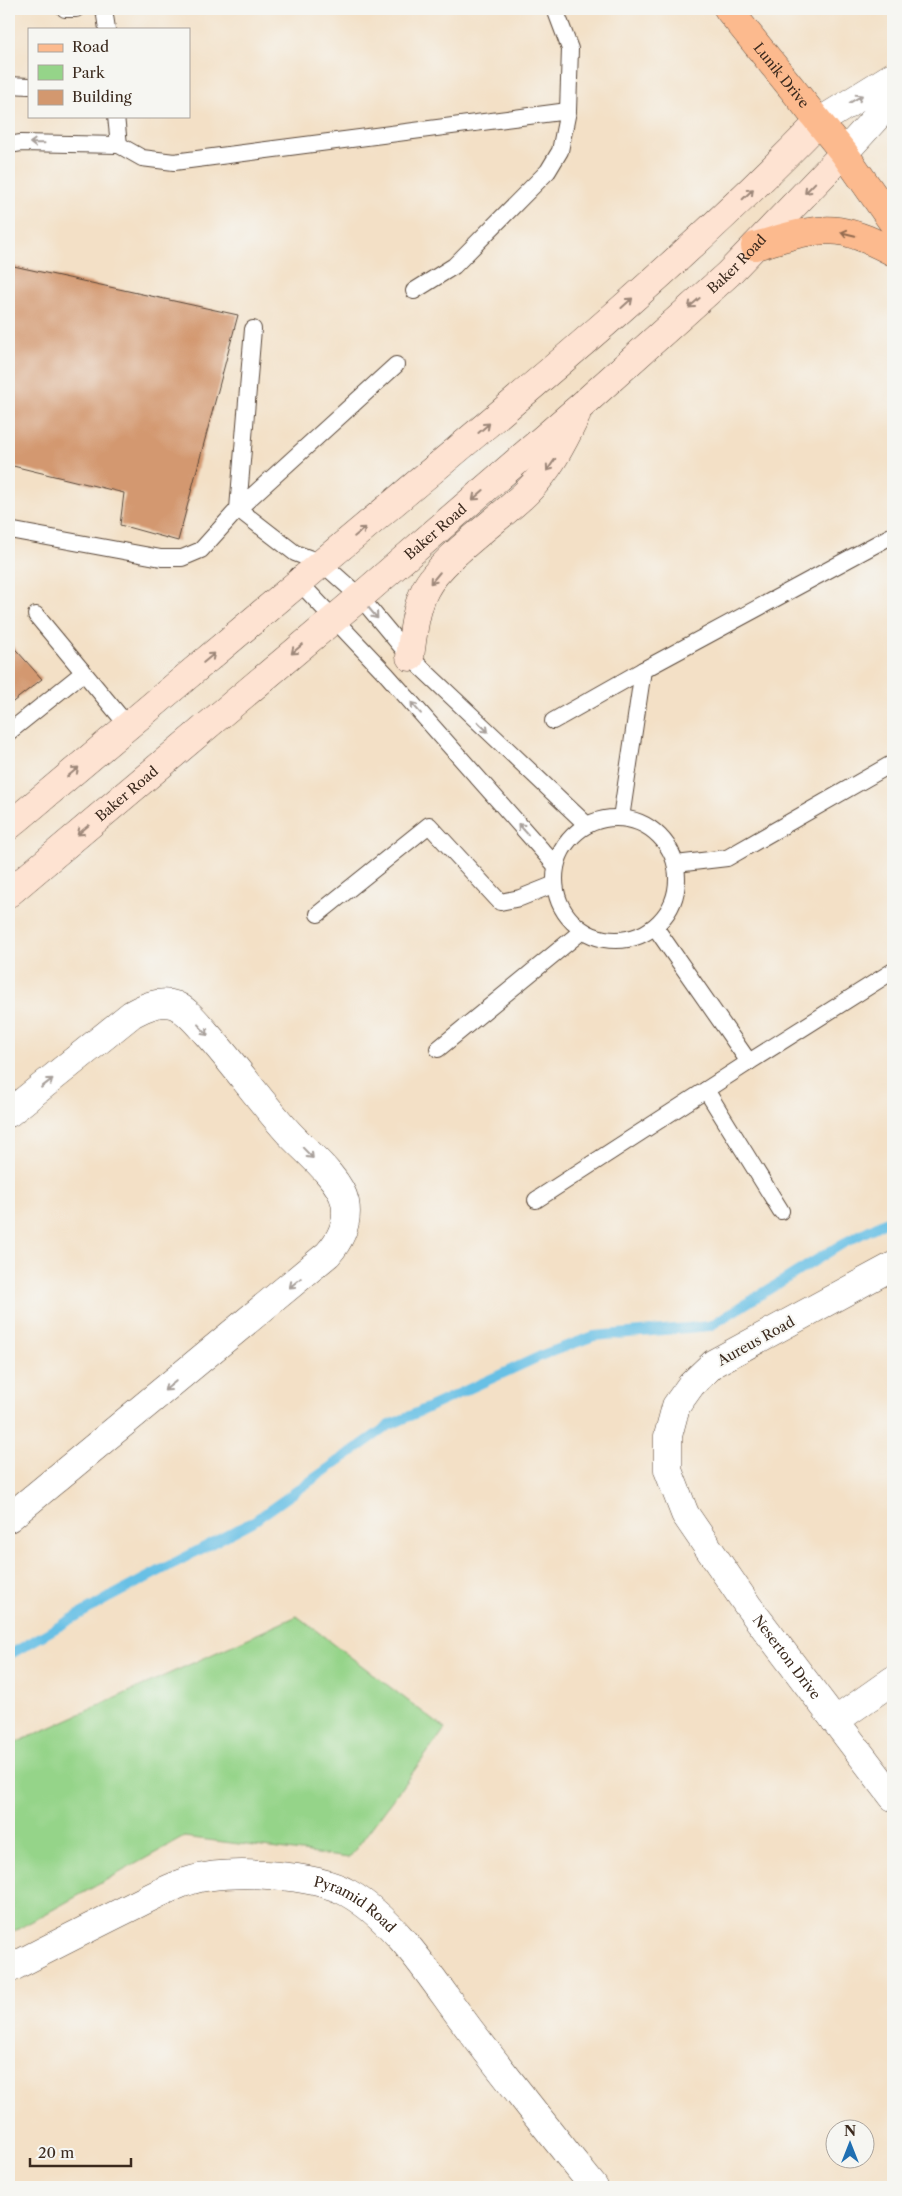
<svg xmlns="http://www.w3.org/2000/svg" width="902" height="2196" font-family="'Libre Caslon Text',serif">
	<rect width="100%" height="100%" fill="#f6f6f2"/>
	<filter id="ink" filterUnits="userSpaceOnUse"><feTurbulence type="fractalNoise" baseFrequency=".02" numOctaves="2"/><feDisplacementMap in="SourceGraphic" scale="10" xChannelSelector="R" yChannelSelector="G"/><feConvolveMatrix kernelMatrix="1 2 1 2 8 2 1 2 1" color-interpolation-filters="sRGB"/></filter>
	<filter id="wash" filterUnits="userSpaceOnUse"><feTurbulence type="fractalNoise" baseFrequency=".0096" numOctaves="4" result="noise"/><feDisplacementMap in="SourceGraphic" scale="20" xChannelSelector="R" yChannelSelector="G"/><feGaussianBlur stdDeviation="1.12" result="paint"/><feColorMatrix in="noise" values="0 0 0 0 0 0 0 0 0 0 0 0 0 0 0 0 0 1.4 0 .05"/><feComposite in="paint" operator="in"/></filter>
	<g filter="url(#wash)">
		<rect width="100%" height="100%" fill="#f3e0c6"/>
		<path fill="#95d489" stroke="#687f54" d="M297 1616 445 1729 349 1858 184 1837 9 1934V1746Z"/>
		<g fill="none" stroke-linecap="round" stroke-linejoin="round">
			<path stroke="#67c0e5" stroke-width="10" d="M9 1655 110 1597 254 1521 388 1426 545 1354 594 1336 710 1326 842 1244 893 1218"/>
		</g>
		<g id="blocks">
			<g fill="#d3986f">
				<path d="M9 265 238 315 178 541 120 525 124 493 9 465Z"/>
				<path d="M9 642 42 679 9 705Z"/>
			</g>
		</g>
	</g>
	<g filter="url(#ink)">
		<use href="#blocks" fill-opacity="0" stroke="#574537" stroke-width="1"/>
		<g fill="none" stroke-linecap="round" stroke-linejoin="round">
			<defs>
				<g id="service">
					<path d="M65 9H76"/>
					<path d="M104 9 107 29"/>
					<path d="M555 9 570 49 568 111"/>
					<path d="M9 85 29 86"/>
					<path d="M116 116 119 145"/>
					<path d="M9 145 21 143 119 145 142 158 174 162 568 111 560 151 548 171 454 266 414 291"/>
					<path d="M253 329 238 509 295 553 322 563 360 597 410 657 587 825"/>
					<path d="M9 530 161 558H182L201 550 238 509 396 365"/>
					<path d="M298 575 299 582 387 675 556 866"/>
					<path d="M36 615 128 726"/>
					<path d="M553 721 643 670"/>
					<path d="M9 732 84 672"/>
					<circle cx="616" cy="879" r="61"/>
					<path d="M621 818 643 670 893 535"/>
					<path d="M676 864 727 858 893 763"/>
					<path d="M318 914 429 825 500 902 520 898 555 884"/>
					<path d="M655 927 749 1062 893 971"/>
					<path d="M438 1049 582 931"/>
					<path d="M706 1090 781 1211"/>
					<path d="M536 1200 749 1062"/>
				</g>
				<g id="minor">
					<path d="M9 1113 132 1014C145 1007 159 1000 175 1005 187 1010 197 1023 206 1033 235 1065 259 1100 288 1132 304 1150 340 1178 345 1202 349 1223 341 1239 328 1254L9 1518"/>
					<path id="s1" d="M893 1266 714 1363 691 1385 676 1406 668 1436V1470L685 1514 748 1606 893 1797"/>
					<path d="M835 1721 893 1680"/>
					<path id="s2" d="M9 1969C47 1949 85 1930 123 1911 146 1900 168 1887 192 1880 228 1869 315 1874 348 1893 399 1922 435 1984 470 2030 511 2083 552 2135 594 2187"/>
				</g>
				<g id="tertiary">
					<path d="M819 122 893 76"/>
					<path d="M844 153 893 99"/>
				</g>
				<g id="secondary">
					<path d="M410 657C413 635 415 610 425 590 441 558 500 519 527 492 549 470 562 445 576 416"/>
					<path d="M9 826C114 738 218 650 323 562 492 420 665 281 819 122"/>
					<path id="s3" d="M9 893 360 597 581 406 728 274 844 153"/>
				</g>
				<g id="primary">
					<path id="s4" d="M728 9 844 153 893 223"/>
					<path d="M755 246C781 239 812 227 839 231 858 234 876 243 893 252"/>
				</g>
			</defs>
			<use href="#service" stroke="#574537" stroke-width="18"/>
			<use href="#minor" stroke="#574537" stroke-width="29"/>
			<use href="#tertiary" stroke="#574537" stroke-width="29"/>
			<use href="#secondary" stroke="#574537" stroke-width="29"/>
			<use href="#primary" stroke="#574537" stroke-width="29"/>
			<use href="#service" stroke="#fff" stroke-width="16"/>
			<use href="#minor" stroke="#fff" stroke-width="28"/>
			<use href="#tertiary" stroke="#fff" stroke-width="28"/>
			<use href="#secondary" stroke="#fee3d2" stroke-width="28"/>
			<use href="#primary" stroke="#fcba8e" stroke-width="28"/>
		</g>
		<defs><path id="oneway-shaft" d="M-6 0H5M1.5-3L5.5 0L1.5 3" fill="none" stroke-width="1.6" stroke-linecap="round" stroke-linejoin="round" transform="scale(1.25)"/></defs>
		<g stroke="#a79f9a">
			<use href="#oneway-shaft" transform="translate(856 99) rotate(-31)"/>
			<use href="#oneway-shaft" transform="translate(37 143) rotate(-179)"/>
			<use href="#oneway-shaft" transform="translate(373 613) rotate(50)"/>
			<use href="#oneway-shaft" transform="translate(416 708) rotate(-131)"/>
			<use href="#oneway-shaft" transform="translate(483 727) rotate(44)"/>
			<use href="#oneway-shaft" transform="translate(523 829) rotate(-132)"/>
			<use href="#oneway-shaft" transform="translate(203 1030) rotate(48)"/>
			<use href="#oneway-shaft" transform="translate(47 1083) rotate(-38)"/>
			<use href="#oneway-shaft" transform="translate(308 1153) rotate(46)"/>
			<use href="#oneway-shaft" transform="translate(295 1283) rotate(140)"/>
			<use href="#oneway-shaft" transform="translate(170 1386) rotate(140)"/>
		</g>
		<g stroke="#9c8678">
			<use href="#oneway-shaft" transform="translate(810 188) rotate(134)"/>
			<use href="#oneway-shaft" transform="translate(748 194) rotate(-44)"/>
			<use href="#oneway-shaft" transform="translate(627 303) rotate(-42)"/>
			<use href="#oneway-shaft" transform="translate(694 303) rotate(139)"/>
			<use href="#oneway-shaft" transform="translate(484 428) rotate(-41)"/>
			<use href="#oneway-shaft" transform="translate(551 465) rotate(125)"/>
			<use href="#oneway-shaft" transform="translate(478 495) rotate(139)"/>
			<use href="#oneway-shaft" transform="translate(360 532) rotate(-39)"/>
			<use href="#oneway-shaft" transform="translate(435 578) rotate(130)"/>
			<use href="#oneway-shaft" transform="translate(297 649) rotate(140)"/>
			<use href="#oneway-shaft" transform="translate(209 658) rotate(-40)"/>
			<use href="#oneway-shaft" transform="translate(73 772) rotate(-40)"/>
			<use href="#oneway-shaft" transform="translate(83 830) rotate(140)"/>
		</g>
		<use stroke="#926b50" href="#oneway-shaft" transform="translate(848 234) rotate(-166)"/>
	</g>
	<g text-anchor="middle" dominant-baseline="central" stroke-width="4" stroke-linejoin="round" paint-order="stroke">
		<g font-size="14" fill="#3b2a1e" stroke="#f6f6f2">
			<text stroke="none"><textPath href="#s4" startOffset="85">Lunik Drive</textPath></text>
			<text stroke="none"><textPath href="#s3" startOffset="962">Baker Road</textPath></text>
			<text stroke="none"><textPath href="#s3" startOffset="559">Baker Road</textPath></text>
			<text stroke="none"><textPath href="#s3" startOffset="154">Baker Road</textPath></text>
			<text transform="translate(756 1341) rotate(-29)">Aureus Road</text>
			<text stroke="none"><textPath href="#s1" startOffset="549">Neserton Drive</textPath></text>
			<text stroke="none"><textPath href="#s2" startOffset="374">Pyramid Road</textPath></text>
		</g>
	</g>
	<rect width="902" height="2196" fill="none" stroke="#f6f6f2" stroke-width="30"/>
	<rect x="28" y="28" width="162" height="90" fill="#f6f6f2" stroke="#aba49d"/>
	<rect x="38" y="44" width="25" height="8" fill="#fcba8e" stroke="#aba49d"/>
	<text x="72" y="52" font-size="15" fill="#3b2a1e">Road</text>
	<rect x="38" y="65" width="25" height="15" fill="#95d489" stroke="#aba49d"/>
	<text x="72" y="78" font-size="15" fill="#3b2a1e">Park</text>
	<rect x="38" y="90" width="25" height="15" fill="#d3986f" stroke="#aba49d"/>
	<text x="72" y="102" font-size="15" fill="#3b2a1e">Building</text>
	<g transform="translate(850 2144)"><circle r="24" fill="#f6f6f2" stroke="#aba49d"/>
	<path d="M0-4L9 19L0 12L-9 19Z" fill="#1f6fb2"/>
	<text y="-8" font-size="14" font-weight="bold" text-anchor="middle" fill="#3b2a1e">N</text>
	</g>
	<path d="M30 2158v8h101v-8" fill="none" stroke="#3b2a1e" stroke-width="2.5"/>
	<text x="38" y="2158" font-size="15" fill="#3b2a1e" stroke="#f6f6f2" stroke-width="4" paint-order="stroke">20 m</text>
</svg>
